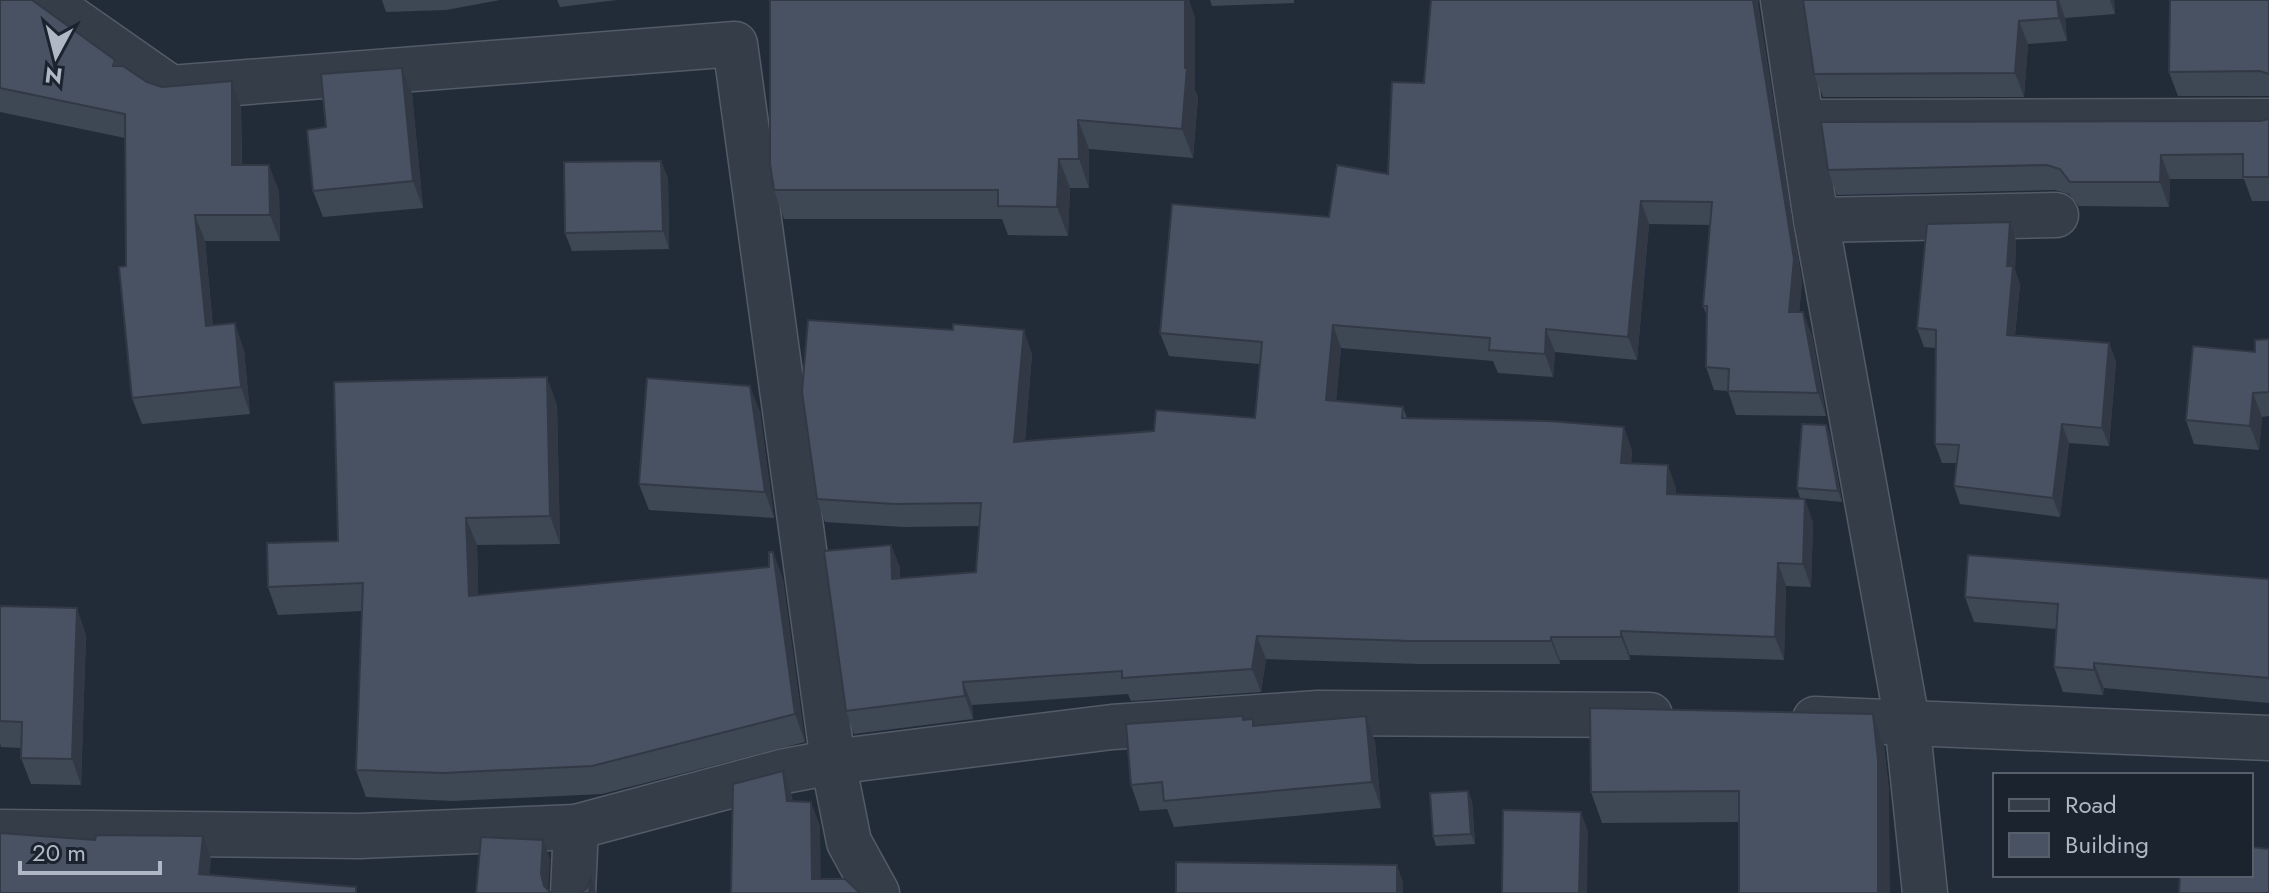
<svg xmlns="http://www.w3.org/2000/svg" width="2269" height="893" font-family="Jost,sans-serif">
	<rect width="100%" height="100%" fill="#222c39"/>
	<g fill="none" stroke-linecap="round" stroke-linejoin="round">
		<defs>
			<g id="minor">
				<path d="M45 0 171 88 735 44 833 762 849 842 877 893"/>
				<path d="M1783 0 1816 220 1907 721 1925 893"/>
				<path d="M1808 122 2269 121"/>
				<path d="M1816 220 2056 215"/>
				<path d="M1815 719 2269 738"/>
				<path d="M0 832 359 836 576 827 785 771 833 762 1112 727 1318 713 1650 715"/>
				<path d="M573 893 576 827"/>
			</g>
		</defs>
		<use href="#minor" stroke="#535b67" stroke-width="47"/>
		<use href="#minor" stroke="#353d49" stroke-width="44"/>
	</g>
	<g fill="#3e4754">
		<path d="M0 0 115 60 117 66 147 82 162 87 232 81 241 108 242 165 279 191 280 241H205L213 326 244 350 250 414 142 424 132 398 126 266 125 138 0 112Z"/>
		<path d="M382 0H500L446 10 386 12Z"/>
		<path d="M557 0H617L560 7Z"/>
		<path d="M1210 0H1294V3L1212 6Z"/>
		<path d="M1803 0H2114L2115 14 2065 18 2067 41 2028 44 2024 97H1823L1814 74Z"/>
		<path d="M2269 0V96H2178L2169 72Z"/>
		<path d="M1758 4 1802 282 1799 312 1812 335 1826 416 1736 415 1728 391 1714 390 1706 367V314L1703 306 1710 225 1649 224 1637 360 1555 352 1553 377 1498 373 1493 361 1341 348 1336 401 1403 407 1407 418 1632 450 1631 464 1676 488V494L1813 522 1811 587 1786 586 1784 660 1630 655V660H1560V664H1420L1266 659 1261 692 1131 701 1128 694 972 705 973 719 854 734 846 711 891 545 900 568V578L976 572 980 526 903 527 825 522 817 499 1032 354 1025 441 1154 431 1255 418 1260 364 1169 356 1160 333 1329 217 1388 174 1424 83Z"/>
		<path d="M1195 17V91L1198 97 1193 158 1089 149V188H1070L1068 236 1008 235 1002 219H784L774 190Z"/>
		<path d="M402 68 412 94 423 208 323 217 313 191 326 127Z"/>
		<path d="M2269 119V201H2252L2244 179H2170L2169 207 2079 206 2069 194 2055 190 1837 195 1828 170 2260 121Z"/>
		<path d="M661 161 668 179 669 249 572 251 565 233Z"/>
		<path d="M2016 241 2015 270 2020 285 2015 335 2109 343 2116 362 2109 446 2069 443 2060 517 1960 504 1954 486 1957 463H1942L1935 444 1936 348 1924 347 1917 328Z"/>
		<path d="M2269 339V416L2262 417 2259 450 2194 444 2186 420Z"/>
		<path d="M557 405 560 544 477 545 478 595 769 567 773 552 783 580 805 742 602 794 453 801 366 797 356 770 362 611 278 615 268 587Z"/>
		<path d="M760 412 774 518 649 510 639 484Z"/>
		<path d="M1826 425 1830 435 1842 502 1800 498 1797 488Z"/>
		<path d="M2269 579V703L2104 688 2103 695 2063 692 2054 667 2056 629 1974 622 1965 597Z"/>
		<path d="M0 606 86 635 81 785 31 784 21 758V748L1 747 0 743Z"/>
		<path d="M1873 714 1884 745 1889 791 1739 822 1602 823 1591 792Z"/>
		<path d="M1366 716 1375 742 1381 808 1174 827 1167 809 1140 811 1131 785 1244 720 1253 719 1255 726Z"/>
		<path d="M1472 801 1475 844 1436 846 1433 836Z"/>
	</g>
	<g fill="#323945">
		<path d="M1185 0H1189L1195 17V91L1198 97 1193 158 1182 129 1185 68Z"/>
		<path d="M1753 0H1759L1758 4 1802 282 1797 335 1789 312Z"/>
		<path d="M2057 0H2059L2065 18 2067 41 2059 18Z"/>
		<path d="M2110 0H2114L2115 14Z"/>
		<path d="M2019 21 2028 44 2024 97 2015 73Z"/>
		<path d="M402 68 412 94 423 208 413 181Z"/>
		<path d="M232 81 241 108 242 191 232 165Z"/>
		<path d="M1078 120 1089 149V188L1079 159Z"/>
		<path d="M2161 155 2170 179 2169 207 2160 182Z"/>
		<path d="M1059 159 1070 188 1068 236 1057 207Z"/>
		<path d="M661 161 668 179 669 249 663 231Z"/>
		<path d="M269 165 279 191 280 241 270 215Z"/>
		<path d="M1641 201 1649 224 1637 360 1628 337Z"/>
		<path d="M195 215 205 241 215 352 206 326Z"/>
		<path d="M2010 222 2016 241 2015 270 2020 285 2013 353 2007 335V266Z"/>
		<path d="M1803 312 1812 335 1826 416 1818 393Z"/>
		<path d="M235 323 244 350 250 414 241 387Z"/>
		<path d="M1333 325 1341 348 1334 424 1326 400Z"/>
		<path d="M1546 329 1555 352 1553 377 1545 354Z"/>
		<path d="M1024 330 1032 354 1023 465 1014 442Z"/>
		<path d="M2109 343 2116 362 2109 446 2102 428Z"/>
		<path d="M547 377 557 405 560 544 550 516Z"/>
		<path d="M750 386 760 412 774 518 765 492Z"/>
		<path d="M2253 393 2262 417 2259 450 2250 426Z"/>
		<path d="M2062 424 2069 443 2060 517 2053 498Z"/>
		<path d="M1826 425 1830 435 1842 502 1838 491Z"/>
		<path d="M1624 427 1632 450 1629 486 1621 463Z"/>
		<path d="M1668 465 1676 488 1675 517 1667 494Z"/>
		<path d="M1805 499 1813 522 1811 587 1803 564Z"/>
		<path d="M466 518 477 545 479 623 469 596Z"/>
		<path d="M891 545 900 568V602L892 579Z"/>
		<path d="M773 552 783 580 805 742 795 714Z"/>
		<path d="M1778 563 1786 586 1784 660 1775 637Z"/>
		<path d="M77 608 86 635 81 785 72 759Z"/>
		<path d="M1621 631 1630 655V660L1621 637Z"/>
		<path d="M1257 636 1266 659 1261 692 1252 669Z"/>
		<path d="M1551 637 1560 660V664L1551 641Z"/>
		<path d="M2094 663 2104 688 2103 695 2094 670Z"/>
		<path d="M963 682 972 705 973 719 965 696Z"/>
		<path d="M1873 714 1884 745 1889 791 1890 893H1878Z"/>
		<path d="M1366 716 1375 742 1381 808 1372 782Z"/>
		<path d="M783 771 792 795 796 825 787 801Z"/>
		<path d="M1468 791 1472 801 1475 844 1471 834Z"/>
		<path d="M811 802 820 826 821 893 812 879Z"/>
		<path d="M1581 812 1588 831 1587 893H1579Z"/>
		<path d="M203 836 211 859 208 893 199 874Z"/>
		<path d="M543 840 550 859 548 893H547L541 874Z"/>
		<path d="M1397 865 1403 882V893H1397Z"/>
		<path d="M591 877 596 893H589Z"/>
	</g>
	<g fill="#485262" stroke="#323945" stroke-width="2">
		<path d="M0 0H32L115 60 113 66H123L147 82 162 87 232 81V165H269L270 215H195L206 326 235 323 241 387 132 398 119 267 126 266 125 114 0 88Z"/>
		<path d="M770 0H1185V68H1187L1182 129 1078 120 1079 159H1059L1057 207 998 206V190H774L770 164Z"/>
		<path d="M1431 0H1753L1794 259 1789 312H1803L1818 393 1728 391 1729 369 1706 367 1707 306H1703L1712 202 1641 201 1628 337 1546 329 1545 354 1489 350 1490 338 1333 325 1326 400 1403 407 1402 418 1548 421 1624 427 1621 463 1668 465 1667 494 1805 499 1803 564 1778 563 1775 637 1621 631V637H1551V641H1411L1257 636 1252 669 1122 678V671L963 682 965 696 846 711 824 551 891 545 892 579 976 572 981 503 894 504 817 499 802 392 808 320 953 330V324L1024 330 1014 442 1154 431 1156 410 1255 418 1262 342 1160 333 1172 204 1329 217 1337 165 1388 174 1392 82 1424 83Z"/>
		<path d="M1803 0H2057L2059 18 2019 21 2015 73 1814 74Z"/>
		<path d="M2170 0H2269V74L2260 71 2169 72Z"/>
		<path d="M402 68 413 181 313 191 307 130 326 127 321 74Z"/>
		<path d="M2269 119V177H2243V154L2161 155 2160 182H2070L2060 169 2047 165 1828 170 1821 122 2260 121Z"/>
		<path d="M661 161 663 231 565 233 564 162Z"/>
		<path d="M2010 222 2007 266H2013L2007 335 2109 343 2102 428 2062 424 2053 498 1954 486 1959 445 1935 444 1936 330 1917 328 1927 224Z"/>
		<path d="M2269 339V392L2253 393 2250 426 2186 420 2193 346 2255 352V340Z"/>
		<path d="M547 377 550 516 466 518 469 596 769 567V552H773L795 714 592 766 443 773 356 770 363 583 268 587 267 543 338 541 334 382Z"/>
		<path d="M647 378 750 386 765 492 639 484Z"/>
		<path d="M1802 424 1826 425 1838 491 1797 488Z"/>
		<path d="M1968 555 2269 579V678L2094 663V670L2054 667 2058 604 1965 597Z"/>
		<path d="M0 606 77 608 72 759 21 758 22 722 0 721Z"/>
		<path d="M1590 708 1873 714 1878 760V893H1739V791L1591 792Z"/>
		<path d="M1243 716V720L1253 719V726L1366 716 1372 782 1164 801 1162 782 1131 785 1126 724Z"/>
		<path d="M783 771 787 801 811 802 812 879H845L860 893H731L733 784Z"/>
		<path d="M1468 791 1471 834 1433 836 1430 793Z"/>
		<path d="M1503 810 1581 812 1579 893H1502Z"/>
		<path d="M0 833 95 840 96 835 203 836 199 874 356 887V893H0Z"/>
		<path d="M481 837 543 840 541 874 544 886 551 893H476Z"/>
		<path d="M2251 847 2269 849V893H2179L2180 875H2251Z"/>
		<path d="M1176 862 1397 865V893H1176Z"/>
		<path d="M591 877 589 893H581L587 888Z"/>
	</g>
	<rect x="1993" y="773" width="260" height="104" fill="#1b232e" stroke="#575f6b" stroke-width="2"/>
	<rect x="2009" y="799" width="40" height="12" fill="#353d49" stroke="#575f6b" stroke-width="2"/>
	<text x="2065" y="813" font-size="24" fill="#b0b8c6">Road</text>
	<rect x="2009" y="833" width="40" height="24" fill="#485262" stroke="#575f6b" stroke-width="2"/>
	<text x="2065" y="853" font-size="24" fill="#b0b8c6">Building</text>
	<g transform="translate(56 56) rotate(187)" stroke="#1b232e" stroke-width="6" paint-order="stroke">
	<path d="M0-6L14 30L0 20L-14 30Z" fill="#b0b8c6"/>
	<text y="-12" font-size="22" font-weight="bold" text-anchor="middle" fill="#b0b8c6">N</text>
	</g>
	<path d="M20 861v12h140v-12" fill="none" stroke="#b0b8c6" stroke-width="4"/>
	<text x="32" y="861" font-size="24" fill="#b0b8c6" stroke="#1b232e" stroke-width="6" paint-order="stroke">20 m</text>
</svg>
